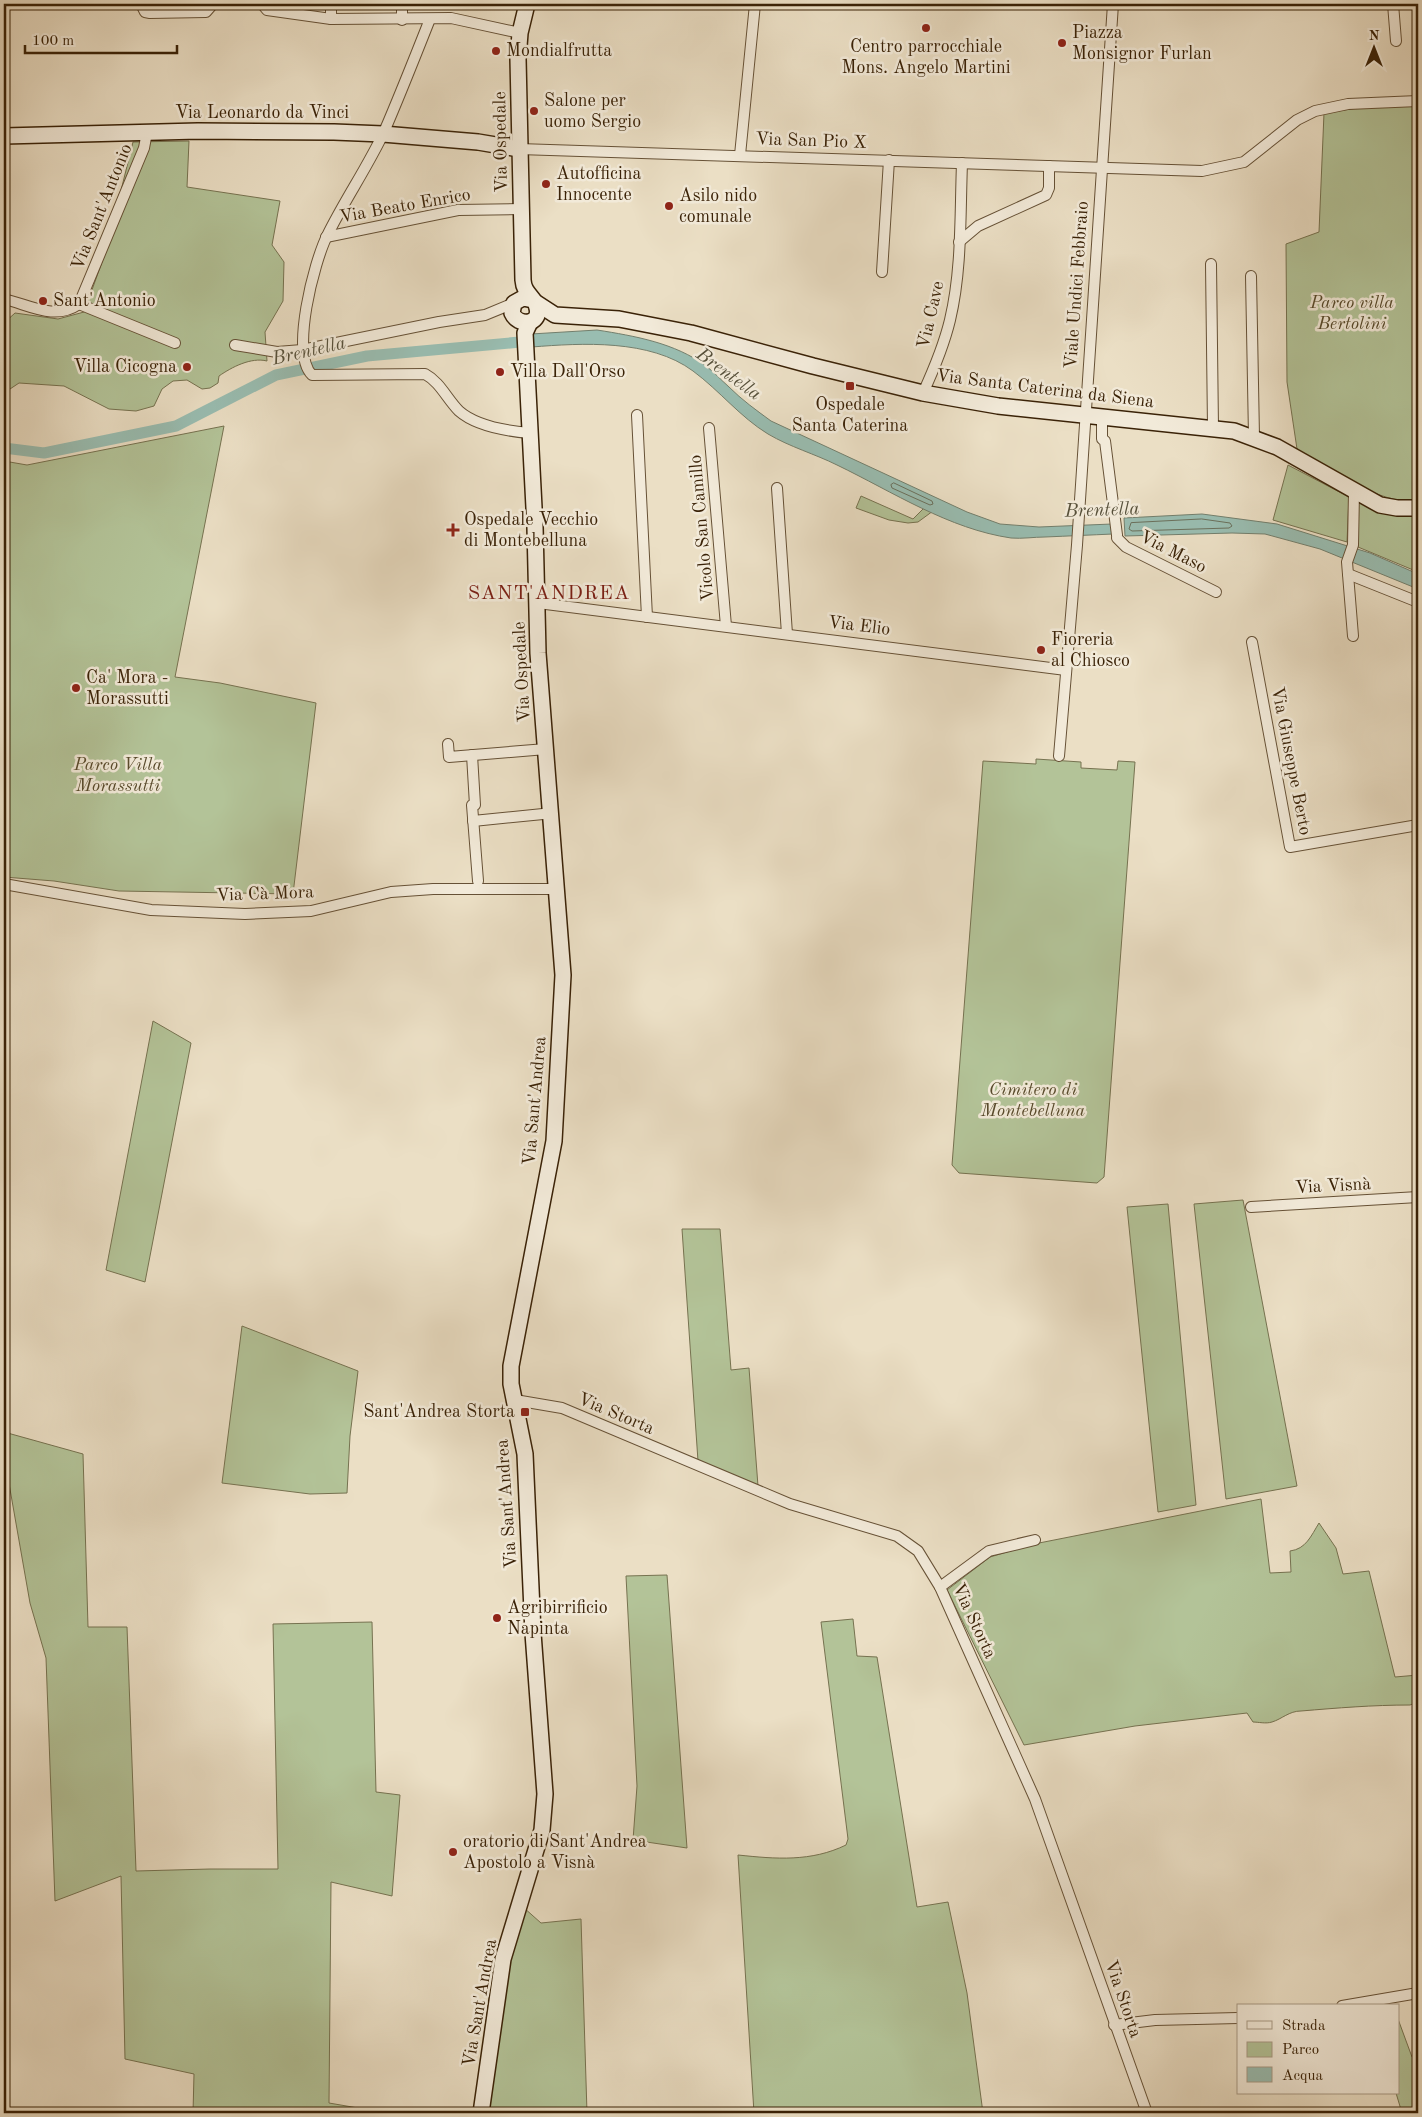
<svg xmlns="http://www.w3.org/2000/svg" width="1422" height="2117" font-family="'Old Standard TT',serif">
	<rect width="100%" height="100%" fill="#ebdfc5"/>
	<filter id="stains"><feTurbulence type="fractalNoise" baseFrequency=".004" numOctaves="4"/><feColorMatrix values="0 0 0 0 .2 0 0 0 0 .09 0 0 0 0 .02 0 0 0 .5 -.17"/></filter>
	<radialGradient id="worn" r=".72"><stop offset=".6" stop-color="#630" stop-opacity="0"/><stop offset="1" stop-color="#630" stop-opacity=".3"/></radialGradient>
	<g fill="#b3c398" stroke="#767250">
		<path d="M1418 106V501C1378 505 1331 469 1297 449L1287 382 1286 244 1319 232 1324 113 1358 108Z"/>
		<path d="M189 141 187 187 280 201 272 245 284 262 283 301 265 332 267 361C251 357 232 367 219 376L218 383 210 388 202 389 187 380 173 381 162 389 154 406 136 411 109 409 64 386 19 383 4 393V323L15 313 58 319 84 312 106 251 133 142Z"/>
		<path d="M224 426 175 677 220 683 316 703 293 894 119 891 54 881 4 877V461L27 465Z"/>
		<path d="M1288 465 1349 497 1347 542 1273 520Z"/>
		<path d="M861 496 913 519 925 507 933 511 918 522 908 523 889 520 856 508Z"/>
		<path d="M1358 502 1387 514 1418 515V572L1358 547Z"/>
		<path d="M1036 759 1081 762V768L1117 770 1118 761 1135 762 1104 1177 1097 1183 959 1173 952 1165 983 761 1036 764Z"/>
		<path d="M153 1021 191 1043 145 1282 106 1270Z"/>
		<path d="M1243 1200 1297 1486 1226 1499 1194 1204Z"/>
		<path d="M1168 1204 1196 1505 1158 1512 1127 1207Z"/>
		<path d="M682 1229H720L731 1370 749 1368 758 1486 698 1461Z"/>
		<path d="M242 1326 358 1371 350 1436 347 1493 310 1494 222 1483Z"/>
		<path d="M4 1432 83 1454 88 1627H127L136 1871 210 1869H278L273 1624 372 1622 376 1792 400 1795 392 1896 331 1882 329 2103 387 2113H193L194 2074 125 2059 121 1876 55 1901 46 1658 30 1603 4 1455Z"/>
		<path d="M1261 1499 1270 1573 1291 1572 1290 1551C1306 1549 1311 1536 1319 1523L1336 1548 1343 1574 1369 1571 1395 1677 1418 1675V1702L1410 1705C1373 1705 1337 1708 1301 1711 1289 1711 1282 1719 1272 1722 1266 1724 1258 1722 1253 1722L1247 1713 1135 1726 1024 1745 947 1590 990 1557 1034 1544Z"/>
		<path d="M667 1575 687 1848 633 1840 637 1786 626 1576Z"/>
		<path d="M853 1619 857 1656 877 1657 917 1907 948 1902 967 1993 983 2113H754L738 1855C776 1859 811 1862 846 1845L848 1839 821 1622Z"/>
		<path d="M523 1907 541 1923 581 1919 587 2113 488 2110 508 1962Z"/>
		<path d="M1398 2019 1412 2057 1418 2055V2113H1402L1396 2093H1398Z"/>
	</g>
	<g fill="#99bdb1" stroke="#737f6d">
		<path d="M597 330C635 336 675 343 706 366 714 372 721 380 729 387 742 400 756 410 771 421L967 512 1000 524 1039 527 1112 524 1113 534C1091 535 1068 536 1045 537 1034 537 1022 539 1011 538 949 529 893 492 837 465 815 454 790 447 768 434 740 417 720 391 693 371 650 339 582 343 532 347L531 334Z"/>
		<path d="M1202 514 1277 524 1370 553 1418 574V589L1320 549 1265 534 1232 533 1125 536 1124 518Z"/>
	</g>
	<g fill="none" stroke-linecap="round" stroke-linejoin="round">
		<g stroke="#6a705c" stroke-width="1">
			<path d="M894 483 932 501 933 504 930 505 892 488 891 485Z"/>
			<path d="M1202 519 1230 523 1232 526 1229 528 1132 531 1129 529 1131 523Z"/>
		</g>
		<path stroke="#99bdb1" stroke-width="11" d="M4 448 44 453 176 426 276 375 367 356 531 341"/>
		<defs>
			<g id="street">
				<path d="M141 4 145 12 150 13 206 12 213 4"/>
				<path d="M262 4 267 10 331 19 451 18 520 33"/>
				<path d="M1393 4 1396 41"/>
				<path d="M331 19V4"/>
				<path d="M430 19C415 57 400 95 384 132 367 168 344 201 327 236 314 262 290 354 312 375L425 374C440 382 447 399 459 411 476 426 507 431 529 433"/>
				<path d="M402 20V4"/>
				<path d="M519 149 1202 171 1244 162 1297 120 1315 111 1348 104 1418 101"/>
				<path d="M740 155 755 4"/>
				<path d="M326 237 458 210 521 209"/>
				<path d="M959 242 978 226 1046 195 1049 188V166"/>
				<path d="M1211 264 1213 428"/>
				<path d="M882 272 889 160"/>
				<path d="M1251 276 1254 437"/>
				<path d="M4 299C30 305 54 321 79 304L144 148 147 132"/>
				<path d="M79 304 175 343"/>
				<path d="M235 345 277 352 302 350 439 322 485 315 514 303"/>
				<path d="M923 393C934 369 944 345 950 320 962 270 960 215 962 163"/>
				<path d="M637 415 647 617"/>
				<path d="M1102 418V439L1105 441 1117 535"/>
				<path d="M709 428 726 626"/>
				<path d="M777 488 787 634"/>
				<path d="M1117 538 1126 547 1216 592"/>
				<path d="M1348 574 1418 602"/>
				<path d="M538 603 1066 670"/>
				<path d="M1353 636 1347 562 1353 545 1354 492"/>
				<path d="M1252 642 1290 847 1418 825"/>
				<path d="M448 744 449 757 546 749"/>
				<path d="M472 755 475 805H472L478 881"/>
				<path d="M1059 756 1077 545 1113 4"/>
				<path d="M473 821 543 814"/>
				<path d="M4 884 151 910 245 914 311 911 391 892 433 889H558"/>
				<path d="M1251 1207 1418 1197"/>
				<path d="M515 1400 562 1408 790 1504 897 1536 918 1551 940 1587 1035 1799 1147 2113"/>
				<path d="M940 1587 989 1551 1035 1540"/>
				<path d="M1342 2006 1418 1993"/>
				<path d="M1114 2025 1155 2020 1238 2018"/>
			</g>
			<g id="secondary">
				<path d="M527 4 520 33 518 59 523 280C524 295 535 296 537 308 541 325 518 327 512 313L514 303 523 298 533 300"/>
				<path d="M4 136 198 131 334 132 383 134 478 142 519 149"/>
				<path d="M535 302 555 315 619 319 691 333 813 366 923 393 998 406 1234 431 1277 447 1380 505 1397 508H1418"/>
				<path d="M481 2113 503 1959 542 1830 545 1794 533 1633 525 1454 511 1384V1366L554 1141 563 975 538 653 535 527 525 333 530 322"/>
			</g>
		</defs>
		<use href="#street" stroke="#665136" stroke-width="12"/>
		<use href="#secondary" stroke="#3a2207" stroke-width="18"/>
		<use href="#street" stroke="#f2ead9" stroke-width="10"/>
		<use href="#secondary" stroke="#f2ead9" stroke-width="15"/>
	</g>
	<g fill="#8f2418" stroke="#f2ead9" stroke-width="2">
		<circle cx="926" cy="28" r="5"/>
		<circle cx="1062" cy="43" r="5"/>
		<circle cx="496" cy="51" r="5"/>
		<circle cx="534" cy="111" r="5"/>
		<circle cx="546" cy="184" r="5"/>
		<circle cx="669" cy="206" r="5"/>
		<circle cx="43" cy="301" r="5"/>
		<circle cx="187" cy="367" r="5"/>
		<circle cx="500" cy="372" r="5"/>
		<rect x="845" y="381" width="10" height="10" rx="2.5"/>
		<path d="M450.5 522.5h5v5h5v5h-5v5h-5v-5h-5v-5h5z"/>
		<circle cx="1041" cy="650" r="5"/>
		<circle cx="76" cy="688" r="5"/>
		<rect x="520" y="1407" width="10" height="10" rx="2.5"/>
		<circle cx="497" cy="1618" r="5"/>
		<circle cx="453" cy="1852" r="5"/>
	</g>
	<g text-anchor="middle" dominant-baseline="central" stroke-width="5" stroke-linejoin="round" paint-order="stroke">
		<g font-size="18" fill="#3a2207" stroke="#f2ead9" text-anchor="start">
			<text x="1072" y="33">Piazza<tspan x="1072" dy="21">Monsignor Furlan</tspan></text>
			<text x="926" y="47" text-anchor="middle">Centro parrocchiale<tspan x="926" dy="21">Mons. Angelo Martini</tspan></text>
			<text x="506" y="51">Mondialfrutta</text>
			<text x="544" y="101">Salone per<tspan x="544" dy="21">uomo Sergio</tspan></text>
			<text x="556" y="174">Autofficina<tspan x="556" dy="21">Innocente</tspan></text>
			<text x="679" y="196">Asilo nido<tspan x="679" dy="21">comunale</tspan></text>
			<text x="53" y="301">Sant'Antonio</text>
			<text x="177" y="367" text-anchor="end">Villa Cicogna</text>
			<text x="510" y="372">Villa Dall'Orso</text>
			<text x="850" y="405" text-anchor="middle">Ospedale<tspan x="850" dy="21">Santa Caterina</tspan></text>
			<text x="464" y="520">Ospedale Vecchio<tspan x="464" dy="21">di Montebelluna</tspan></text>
			<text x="1051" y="640">Fioreria<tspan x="1051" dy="21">al Chiosco</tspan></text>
			<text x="86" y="678">Ca' Mora -<tspan x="86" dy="21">Morassutti</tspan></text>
			<text x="515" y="1412" text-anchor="end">Sant'Andrea Storta</text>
			<text x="507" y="1608">Agribirrificio<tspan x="507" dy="21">Napinta</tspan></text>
			<text x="463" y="1842">oratorio di Sant'Andrea<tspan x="463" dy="21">Apostolo a Visnà</tspan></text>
		</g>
		<g font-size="18" fill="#3a2207" stroke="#f2ead9">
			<text x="262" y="113">Via Leonardo da Vinci</text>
			<text transform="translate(811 141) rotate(2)">Via San Pio X</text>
			<text transform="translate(501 142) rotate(-91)">Via Ospedale</text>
			<text transform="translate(405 206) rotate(-10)">Via Beato Enrico</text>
			<text transform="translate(102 207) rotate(-68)">Via Sant'Antonio</text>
			<text transform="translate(1077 285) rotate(-86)">Viale Undici Febbraio</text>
			<text transform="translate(931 315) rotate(-77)">Via Cave</text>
			<text transform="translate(1045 389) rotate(7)">Via Santa Caterina da Siena</text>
			<text transform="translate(702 528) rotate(-95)">Vicolo San Camillo</text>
			<text transform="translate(1173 552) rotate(27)">Via Maso</text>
			<text transform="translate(859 626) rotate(7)">Via Elio</text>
			<text transform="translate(522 672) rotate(-93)">Via Ospedale</text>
			<text transform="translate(1291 761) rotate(79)">Via Giuseppe Berto</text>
			<text transform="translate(265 894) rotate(-2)">Via Cà Mora</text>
			<text transform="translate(535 1101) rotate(-85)">Via Sant'Andrea</text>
			<text transform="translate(1333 1186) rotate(-3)">Via Visnà</text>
			<text transform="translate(616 1414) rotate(23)">Via Storta</text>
			<text transform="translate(507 1504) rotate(-94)">Via Sant'Andrea</text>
			<text transform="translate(974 1621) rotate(65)">Via Storta</text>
			<text transform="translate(1123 1999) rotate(71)">Via Storta</text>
			<text transform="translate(480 2003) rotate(-80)">Via Sant'Andrea</text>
		</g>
		<g font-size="18" font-style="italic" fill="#584a2b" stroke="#f2ead9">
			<text x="1352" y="303">Parco villa<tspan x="1352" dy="21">Bertolini</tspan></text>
			<text x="118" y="765">Parco Villa<tspan x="118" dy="21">Morassutti</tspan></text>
			<text x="1033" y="1090">Cimitero di<tspan x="1033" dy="21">Montebelluna</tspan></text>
		</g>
		<g font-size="19" font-style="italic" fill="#56503a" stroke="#f2ead9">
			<text transform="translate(309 352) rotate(-13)">Brentella</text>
			<text transform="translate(728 375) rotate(36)">Brentella</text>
			<text transform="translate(1102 511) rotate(-2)">Brentella</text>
		</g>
		<g font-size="20" letter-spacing="1" fill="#7a1f14" stroke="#f2ead9">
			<text x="549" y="594">SANT'ANDREA</text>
		</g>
	</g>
	<rect width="1422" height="2117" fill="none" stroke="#ebdfc5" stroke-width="20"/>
	<rect x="5" y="5" width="1412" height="2107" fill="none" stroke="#3a2207" stroke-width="2.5"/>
	<rect x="10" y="10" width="1402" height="2097" fill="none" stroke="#3a2207"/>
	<rect x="1237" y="2004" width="162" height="90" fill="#f2ead9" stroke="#a89a85"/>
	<rect x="1247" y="2021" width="25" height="8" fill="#f2ead9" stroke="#a89a85"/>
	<text x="1282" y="2030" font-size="15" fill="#3a2207">Strada</text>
	<rect x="1247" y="2042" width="25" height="15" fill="#b3c398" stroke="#a89a85"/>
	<text x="1282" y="2054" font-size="15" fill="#3a2207">Parco</text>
	<rect x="1247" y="2067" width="25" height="15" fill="#99bdb1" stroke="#a89a85"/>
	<text x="1282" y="2080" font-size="15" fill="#3a2207">Acqua</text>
	<g transform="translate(1374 48)" stroke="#f2ead9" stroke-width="4" paint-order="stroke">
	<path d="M0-4L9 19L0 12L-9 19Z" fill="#3a2207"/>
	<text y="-8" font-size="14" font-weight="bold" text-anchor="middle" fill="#3a2207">N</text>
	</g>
	<path d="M25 45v8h152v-8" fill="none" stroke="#3a2207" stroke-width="2.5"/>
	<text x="32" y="45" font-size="15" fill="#3a2207" stroke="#f2ead9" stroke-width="4" paint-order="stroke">100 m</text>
	<rect width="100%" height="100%" filter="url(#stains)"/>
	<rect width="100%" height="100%" fill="url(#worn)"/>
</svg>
